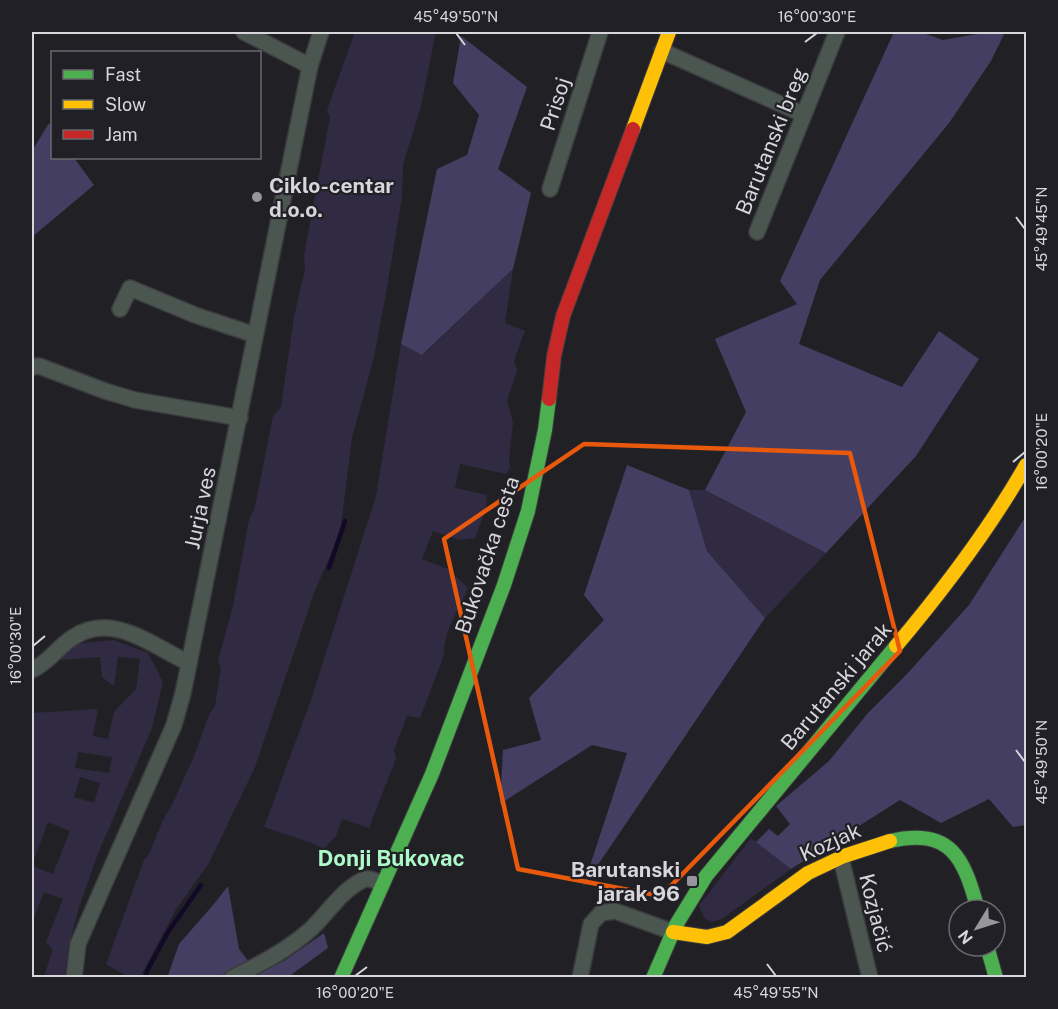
<svg xmlns="http://www.w3.org/2000/svg" width="1058" height="1009" font-family="'Public Sans',sans-serif">
	<rect width="100%" height="100%" fill="#212125"/>
	<g fill="#302b43" fill-rule="evenodd">
		<path d="M355 32H436L421 106 403 165 402 197 387 288 374 357 352 438 340 533 314 593 255 767 209 863 175 911 140 977H128L106 964 144 860 149 854 163 820 172 805 194 756 209 715 215 706 221 668 218 661 233 606 249 520 255 507 273 416 281 407 294 317 305 269 304 255 330 117 327 110Z"/>
		<path d="M513 269 505 323 525 331 514 360 517 371 507 400 513 423 509 459 510 468 506 474 460 464 455 488 487 495 486 509 475 538 459 540 433 531 422 559 448 569 468 588C459 609 443 632 444 655L420 718 407 716 394 750 396 758 369 828 342 819 336 836 324 849 309 842 264 827 310 703 376 496 401 344 423 355Z"/>
		<path d="M689 490H705L826 553 765 618 707 551Z"/>
		<path d="M113 640 148 653 163 682 152 728 97 856 79 907 68 949 65 977H45V973L53 950 46 942 63 899 44 892 32 923V866L53 874 70 831 48 822 32 865V713L98 709 93 736 108 739 114 712 136 689 140 659 118 657 114 686 102 677 100 657 58 660 75 644ZM78 752 112 757 109 773 75 768ZM80 777 100 783 94 803 74 797Z"/>
		<path d="M751 838 791 869 723 918 713 922 705 919 699 906Z"/>
	</g>
	<g fill="#443e62">
		<path d="M894 32H920L943 40 977 34 978 32H1005L991 61 949 123 820 280 799 344 902 387 939 331 979 359 916 456 826 553 705 490 746 412 715 339 797 304 780 281Z"/>
		<path d="M461 36 527 87 498 169 531 193 513 269 422 355 401 344 437 169 467 155 479 115 453 83Z"/>
		<path d="M49 123 52 127V158H74L94 185 32 237V151Z"/>
		<path d="M627 465 689 490 707 551 765 618 583 887 627 753 592 745 500 804 503 750 541 740 529 698 604 620 584 595Z"/>
		<path d="M1026 516V825L1013 827 989 799 941 823 900 800 791 869 756 842 769 829 778 836 790 824 776 806 829 761 868 713 907 674 969 605Z"/>
		<path d="M228 886 239 949 249 962 219 977 167 978 179 944 214 904Z"/>
		<path d="M324 933 328 948 288 977 246 978 284 961Z"/>
	</g>
	<g fill="none" stroke-linecap="round" stroke-linejoin="round">
		<g stroke="#120828" stroke-width="4.5">
			<path d="M329 568 345 521"/>
			<path d="M146 978 147 971 168 932 201 885"/>
		</g>
		<defs>
			<g id="street">
				<path d="M244 32 310 66"/>
				<path d="M662 51 803 114"/>
				<path d="M550 189 600 32"/>
				<path d="M757 232 837 32"/>
				<path d="M120 309 130 288 195 315 255 335"/>
				<path d="M32 367 39 366 105 391 135 400 240 418"/>
				<path d="M32 670C48 663 57 648 72 638 112 610 154 647 189 663"/>
				<path d="M841 858 870 978"/>
				<path d="M74 978 78 944 174 725 183 693 310 66 321 32"/>
				<path d="M232 978C260 964 288 950 311 929 327 914 341 891 361 881 368 876 375 881 382 884"/>
				<path d="M580 978 591 924 601 913 615 911 673 932"/>
			</g>
			<g id="fast">
				<path d="M890 841C951 827 964 858 978 910"/>
				<path d="M987 946 996 978"/>
				<path d="M341 978 432 774 504 585 528 511 545 430 549 399"/>
				<path d="M653 978 676 925 706 876 896 646"/>
			</g>
			<g id="slow">
				<path d="M633 129 669 32"/>
				<path d="M896 646C944 589 989 530 1026 465"/>
				<path d="M673 932 707 937 727 932 808 873 844 856 890 841"/>
			</g>
			<path id="jam" d="M549 399 554 356 563 316 633 129"/>
		</defs>
		<use href="#street" stroke="#3b3b3e" stroke-width="18"/>
		<use href="#fast" stroke="#3b3b3e" stroke-width="16"/>
		<use href="#slow" stroke="#3b3b3e" stroke-width="16"/>
		<use href="#jam" stroke="#3b3b3e" stroke-width="16"/>
		<use href="#street" stroke="#4a564f" stroke-width="15"/>
		<use href="#fast" stroke="#4caf50" stroke-width="14"/>
		<use href="#slow" stroke="#ffc107" stroke-width="14"/>
		<use href="#jam" stroke="#c62828" stroke-width="14"/>
	</g>
	<path fill="none" stroke="#e8590c" stroke-width="4.5" stroke-linejoin="round" d="M584 444 850 453 900 651 661 896 518 869 444 539Z"/>
	<path fill="none" stroke="#d7d6db" stroke-width="2" d="M456 33 465 45M805 42 817 33M1016 217 1025 229M1013 462 1025 452M33 646 45 636M1016 750 1025 762M767 964 776 976M355 976 367 967"/>
	<g fill="#97979b" stroke="#202026" stroke-width="2">
		<circle cx="257" cy="197" r="6"/>
		<rect x="686" y="875" width="12" height="12" rx="3"/>
	</g>
	<g text-anchor="middle" dominant-baseline="central" stroke-width="4.5" stroke-linejoin="round" paint-order="stroke">
		<g font-size="21" fill="#d7d6db" stroke="#202026">
			<text transform="translate(555 104) rotate(-72)">Prisoj</text>
			<text transform="translate(771 141) rotate(-68)">Barutanski breg</text>
			<text transform="translate(200 508) rotate(-78)">Jurja ves</text>
			<text transform="translate(487 555) rotate(-72)">Bukovačka cesta</text>
			<text transform="translate(836 686) rotate(-50)">Barutanski jarak</text>
			<text transform="translate(830 842) rotate(-24)">Kozjak</text>
			<text transform="translate(876 913) rotate(76)">Kozjačić</text>
		</g>
		<g font-size="21" font-weight="bold" fill="#d7d6db" stroke="#202026" text-anchor="start">
			<text x="269" y="185">Ciklo-centar<tspan x="269" dy="24">d.o.o.</tspan></text>
			<text x="680" y="869" text-anchor="end">Barutanski<tspan x="680" dy="24">jarak 96</tspan></text>
		</g>
		<g font-size="22" font-weight="bold" fill="#adf9c8" stroke="#202026">
			<text x="391" y="858">Donji Bukovac</text>
		</g>
	</g>
	<rect width="1058" height="1009" fill="none" stroke="#202026" stroke-width="66"/>
	<rect x="51" y="51" width="210" height="108" fill="#202026" stroke="#69696e" stroke-width="1.5"/>
	<rect x="63" y="70" width="30" height="9" fill="#4caf50" stroke="#69696e" stroke-width="1.5"/>
	<text x="105" y="81" font-size="18" fill="#d7d6db">Fast</text>
	<rect x="63" y="100" width="30" height="9" fill="#ffc107" stroke="#69696e" stroke-width="1.5"/>
	<text x="105" y="111" font-size="18" fill="#d7d6db">Slow</text>
	<rect x="63" y="130" width="30" height="9" fill="#c62828" stroke="#69696e" stroke-width="1.5"/>
	<text x="105" y="141" font-size="18" fill="#d7d6db">Jam</text>
	<g transform="translate(977 928) rotate(232)"><circle r="28" fill="#202026" stroke="#69696e" stroke-width="1.5"/>
	<path d="M0-4.5L10 22L0 15L-10 22Z" fill="#97979b"/>
	<text y="-9" font-size="16" font-weight="bold" text-anchor="middle" fill="#d7d6db">N</text>
	</g>
	<rect x="33" y="33" width="992" height="943" fill="none" stroke="#d7d6db" stroke-width="2"/>
	<g font-size="15" text-anchor="middle" fill="#d7d6db">
		<text x="456" y="22">45°49'50"N</text>
		<text x="817" y="22">16°00'30"E</text>
		<text transform="translate(1042 229) rotate(-90)" y="5">45°49'45"N</text>
		<text transform="translate(1042 452) rotate(-90)" y="5">16°00'20"E</text>
		<text transform="translate(16 646) rotate(-90)" y="5">16°00'30"E</text>
		<text transform="translate(1042 762) rotate(-90)" y="5">45°49'50"N</text>
		<text x="355" y="998">16°00'20"E</text>
		<text x="776" y="998">45°49'55"N</text>
	</g>
</svg>
